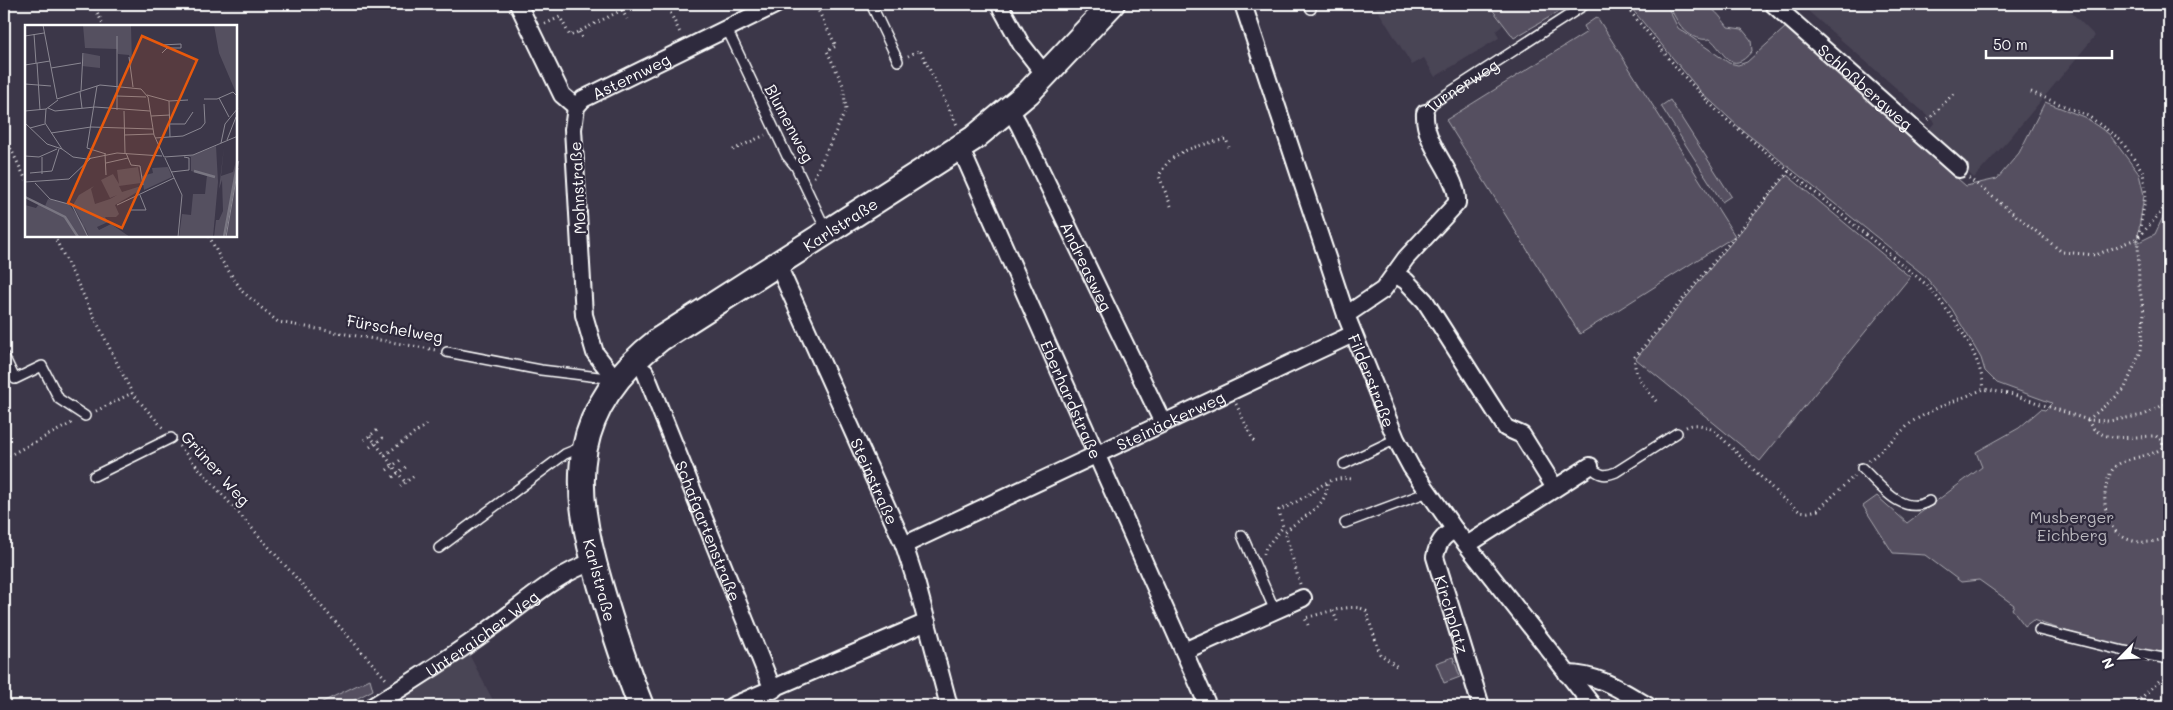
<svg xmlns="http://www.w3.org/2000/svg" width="2173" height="710" font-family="Mali,sans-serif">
	<rect width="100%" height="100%" fill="#3c3749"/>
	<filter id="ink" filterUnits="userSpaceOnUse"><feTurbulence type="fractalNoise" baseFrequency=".02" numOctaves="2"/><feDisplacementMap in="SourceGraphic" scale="10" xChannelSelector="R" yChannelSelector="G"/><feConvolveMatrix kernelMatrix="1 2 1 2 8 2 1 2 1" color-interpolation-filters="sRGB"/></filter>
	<g filter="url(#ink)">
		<g fill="#494455">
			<path d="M1374 4H1486L1503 25 1496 31 1499 38 1435 77 1424 58 1412 65Z"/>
			<path d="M1800 4H2063L2095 36 2010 138 1974 178 1926 133 1935 122Z"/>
			<path d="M460 637 496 706H367L396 692Z"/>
		</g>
		<g fill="#555060" stroke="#aaa8b0">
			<path d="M1488 4H1572L1514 38Z"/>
			<path d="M1631 4 1667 6 1678 28 1729 63 1738 65 1747 62 1786 27 1966 186 1997 179 2019 153 2045 102 2084 117 2109 134 2139 174 2144 195 2137 243 2155 234 2169 204V647L2164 651 2157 652C2114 645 2074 635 2033 620L2025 626 2012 609 2014 605 1979 580 1961 582 1925 555 1893 553 1863 506 1877 496 1907 523 1982 467 1976 452 2019 428 2041 409 2045 410 2052 403 1997 383 1985 371 1981 358 1952 309 1924 275 1741 129 1701 92 1632 9Z"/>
			<path d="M1675 4C1706 4 1709 1 1728 27L1742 29 1751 40 1752 51C1730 78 1724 50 1710 39 1690 42 1678 25 1671 9Z"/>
			<path d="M1597 17 1735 236 1580 334 1446 120 1587 32 1584 26Z"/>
			<path d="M1670 100 1731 196 1722 202 1661 106Z"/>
			<path d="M1787 175 1910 277 1760 461 1636 359Z"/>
			<path d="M1453 657 1460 677 1444 683 1436 663Z"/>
			<path d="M370 679 373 690 343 706H314Z"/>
		</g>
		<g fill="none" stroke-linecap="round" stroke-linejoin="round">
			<defs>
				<g id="service">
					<path d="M871 4 898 61"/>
					<path d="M1308 4 1311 9"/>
					<path d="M727 29 787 156 796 167 827 232"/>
					<path id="s1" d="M1425 113 1433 103 1586 4"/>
					<path d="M447 352 541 370 615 379"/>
					<path d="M4 356 15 379 42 366 59 399 85 416"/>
					<path d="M1344 464 1396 439"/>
					<path d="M1590 466C1599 475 1604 477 1616 472L1677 433"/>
					<path d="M1862 468C1880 485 1902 517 1929 501"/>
					<path d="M94 476 171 438"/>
					<path d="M1345 523 1428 492"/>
					<path d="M1242 535 1275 611"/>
					<path d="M439 548 565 454 577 449H584"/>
					<path d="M2039 630 2124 651 2169 659"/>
				</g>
				<g id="minor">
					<path d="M518 4 562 95 576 107"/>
					<path d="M999 4 1021 44 1046 76"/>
					<path id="s2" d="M1243 4 1346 315 1396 439 1411 467 1455 530 1593 706"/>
					<path id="s3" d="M1773 4 1959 169"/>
					<path id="s4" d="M1010 109 1019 125 1163 423"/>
					<path id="s5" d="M960 147 1208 706"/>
					<path id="s6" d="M777 263 904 545 917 585 949 706"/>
					<path d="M1395 274 1406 281 1425 301 1506 428 1522 435 1555 488"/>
					<path d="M1346 315 1383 290 1406 258 1457 203C1459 175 1423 146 1425 113"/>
					<path id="s7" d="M645 372 773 690"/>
					<path id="s8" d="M616 380 595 353 584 315 573 129 576 107 583 99 777 4"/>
					<path id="s9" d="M1455 530C1442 536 1438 543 1435 557L1481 706"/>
					<path id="s10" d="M904 545 1353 334"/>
					<path d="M1467 545 1590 466"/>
					<path d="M1184 651 1303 598"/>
					<path d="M1567 674C1599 674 1622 691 1648 706"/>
					<path id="s11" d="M373 706C413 681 453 656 491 628 523 605 555 574 593 562"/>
					<path d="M732 706 927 622"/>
				</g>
				<g id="secondary">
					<path id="s12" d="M641 706C625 666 612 625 600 584 570 482 569 409 660 339L974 138 1029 92 1112 4"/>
				</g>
			</defs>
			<use href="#service" stroke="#fff" stroke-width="12"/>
			<use href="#minor" stroke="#fff" stroke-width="20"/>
			<use href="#secondary" stroke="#fff" stroke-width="28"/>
			<g stroke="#fff" stroke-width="3" stroke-dasharray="1 4" stroke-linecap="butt">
				<path d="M93 4 104 26"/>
				<path d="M666 4 681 35"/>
				<path d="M1624 4 1681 73 1720 114 1928 286C1952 316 1979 349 1984 389"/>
				<path d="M537 8 546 4"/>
				<path d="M622 10 627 19"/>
				<path d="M545 24 560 17 570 36 622 10 619 5 622 4"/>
				<path d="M579 32 583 40"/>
				<path d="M908 56 920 50 958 127"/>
				<path d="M2031 92 2088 116 2120 139 2143 172 2146 195 2138 238 2139 285 2144 313 2141 351 2124 390 2089 419"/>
				<path d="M1928 120 1953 94"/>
				<path d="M4 135 26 180"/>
				<path d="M733 150 765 135"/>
				<path d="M814 177 846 110 843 85 827 51 836 46 815 4"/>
				<path d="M1969 178 2062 252 2096 255 2138 238 2162 211 2169 196"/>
				<path d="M1171 206 1159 176C1171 149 1199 146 1226 139L1229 147"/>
				<path d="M54 236 132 393 163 428"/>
				<path d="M209 236 221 260 243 292 278 322 436 350"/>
				<path d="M1656 401C1646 388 1632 374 1635 357L1789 171"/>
				<path d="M1236 404 1255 444"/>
				<path d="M96 411 132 393"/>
				<path d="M2088 420C2098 445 2134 436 2156 436L2163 442 2162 448C2148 459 2123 456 2113 469 2103 483 2102 510 2111 525 2122 545 2152 546 2169 536"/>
				<path d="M1686 427C1697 422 1705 426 1715 431L1781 497 1799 511 1808 512 1818 510 1854 476"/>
				<path d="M370 436 405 482"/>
				<path d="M364 440 379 429"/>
				<path d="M179 446 387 680"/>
				<path d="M370 447 384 437"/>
				<path d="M385 455 427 424"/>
				<path d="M4 458 72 423"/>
				<path d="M1869 461 1913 421 1937 408 1984 389 2014 395 2088 420 2109 421 2144 415 2169 402"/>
				<path d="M387 470 402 459"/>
				<path d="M393 477 407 466"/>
				<path d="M400 486 414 476"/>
				<path d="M1264 554 1266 547 1283 527 1279 510C1286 507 1294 504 1301 499 1321 488 1326 476 1352 479"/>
				<path d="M1300 584 1285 532C1301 516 1329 508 1327 482"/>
				<path d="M1333 611 1337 621"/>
				<path d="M1308 625 1305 618C1319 615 1355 601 1366 611L1380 654 1399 668"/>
				<path d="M2133 706 2159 681 2169 675"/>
			</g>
			<use href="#service" stroke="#2f2a3d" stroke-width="9"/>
			<use href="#minor" stroke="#2f2a3d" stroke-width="16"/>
			<use href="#secondary" stroke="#2f2a3d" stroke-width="24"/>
		</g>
	</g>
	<g text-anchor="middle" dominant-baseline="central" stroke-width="4.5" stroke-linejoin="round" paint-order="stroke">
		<g font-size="16" fill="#fff" stroke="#2f2a3d">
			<text stroke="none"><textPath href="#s8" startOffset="346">Asternweg</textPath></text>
			<text stroke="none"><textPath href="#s3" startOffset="124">Schloßbergweg</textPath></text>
			<text stroke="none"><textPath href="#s1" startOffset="46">Turnerweg</textPath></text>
			<text transform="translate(790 123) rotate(62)">Blumenweg</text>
			<text transform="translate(577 188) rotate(-93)">Mohnstraße</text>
			<text stroke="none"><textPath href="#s12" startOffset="616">Karlstraße</textPath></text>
			<text stroke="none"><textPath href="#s4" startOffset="175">Andreasweg</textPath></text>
			<text transform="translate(395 328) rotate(10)">Fürschelweg</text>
			<text stroke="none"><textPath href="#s2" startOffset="398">Filderstraße</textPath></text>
			<text stroke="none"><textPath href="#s5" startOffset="276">Eberhardstraße</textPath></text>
			<text stroke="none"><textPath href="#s10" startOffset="294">Steinäckerweg</textPath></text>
			<text transform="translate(216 468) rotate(48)">Grüner Weg</text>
			<text stroke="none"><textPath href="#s6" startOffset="239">Steinstraße</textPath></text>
			<text stroke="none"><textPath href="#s7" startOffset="171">Schafgartenstraße</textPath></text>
			<text transform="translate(600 580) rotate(75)">Karlstraße</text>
			<text stroke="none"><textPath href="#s9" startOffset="95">Kirchplatz</textPath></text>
			<text stroke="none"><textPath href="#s11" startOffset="131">Unteraicher Weg</textPath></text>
		</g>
		<g font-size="16" fill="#bbb9bf" stroke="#2f2a3d">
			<text x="2072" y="516">Musberger<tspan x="2072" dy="18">Eichberg</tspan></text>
		</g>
	</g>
	<g transform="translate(25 25)">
		<rect width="212" height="212" fill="#3c3749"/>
		<path d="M58 0H106L107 41 104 30 93 29 92 24 60 23ZM189 0H212V70L194 28ZM59 28 75 31V43L57 41ZM191 121 193 157 188 212H154L157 189 166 190 168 169H180L182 150 166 146V132H163ZM199 122 196 151 208 147 212 132V140L200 212H189L191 195H194L198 186 197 155 194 164ZM113 142 116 158 94 161 97 167 116 161 114 166 90 180 94 189 91 192H80L83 197 72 202 74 205 86 199 105 212H64L59 200 63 212H0V180L11 183 14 179 20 181 23 174 44 179 58 199 48 180 54 170 69 161 66 164 70 179 85 174 92 170 85 173 76 155 88 149 94 159 92 145ZM143 142 147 152 119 165 117 151 128 148 127 143ZM212 149V212H201Z" fill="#555060"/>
		<path fill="none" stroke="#797682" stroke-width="2.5" d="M169 146 190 152M0 172 40 192 53 212M199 212 213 136"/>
		<path fill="none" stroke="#8a8792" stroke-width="1" d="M18 0 32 74 75 60 116 64 123 72 129 110 139 132 168 130 213 111M9 9 11 38M0 11 19 8M92 11V85M136 20 156 19V23H142L137 28M104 32 108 62M12 38 15 85M0 40 25 36M26 43 56 38M0 59 26 61M72 61 62 123 81 129M56 66 58 28M55 67 57 83M122 70 144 76 163 75M92 71 121 72M194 73 204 92M179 74H192L208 67 213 72M33 75 21 84 20 98 37 124 48 132 62 134 92 128 137 131M144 76 145 112M23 83 30 86 70 82 125 86M0 86 21 84M99 86 100 128M126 91 145 90M0 98 22 119 37 124M145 99H160L168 87M5 103 20 99M26 108 66 102 128 104M99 110 129 109M130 113 158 111 176 103 180 98 179 79M202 115 211 92M196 118 200 99 213 83M101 128 106 140 115 141 118 160M80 129 81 150M0 131 14 132 32 124M140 133 157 170 153 212M81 138 103 133M27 146 34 124M146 147 164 145V133L159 132M5 148 27 146M17 149V132M0 157 44 154 66 133M10 158 25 174 47 180 63 212M92 180 149 153M105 185H121L115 170M201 212 213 143"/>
		<path fill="#e8590c" fill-opacity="0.15" stroke="#e8590c" stroke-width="2.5" d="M117 11 172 35 97 203 43 178Z"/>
		<rect width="212" height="212" fill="none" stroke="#fff" stroke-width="2.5"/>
	</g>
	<rect width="2173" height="710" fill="none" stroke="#2f2a3d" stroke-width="20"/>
	<rect x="10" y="10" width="2153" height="690" fill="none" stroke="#fff" stroke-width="2" filter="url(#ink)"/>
	<g transform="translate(2120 658) rotate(246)" stroke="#2f2a3d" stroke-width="4" paint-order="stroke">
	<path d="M0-4L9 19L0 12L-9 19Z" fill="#ffffff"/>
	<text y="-8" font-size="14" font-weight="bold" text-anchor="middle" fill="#ffffff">N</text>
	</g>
	<path d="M1986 50v8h126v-8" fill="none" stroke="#ffffff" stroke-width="2.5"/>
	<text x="1993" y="50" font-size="15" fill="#ffffff" stroke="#2f2a3d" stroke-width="4" paint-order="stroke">50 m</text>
</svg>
